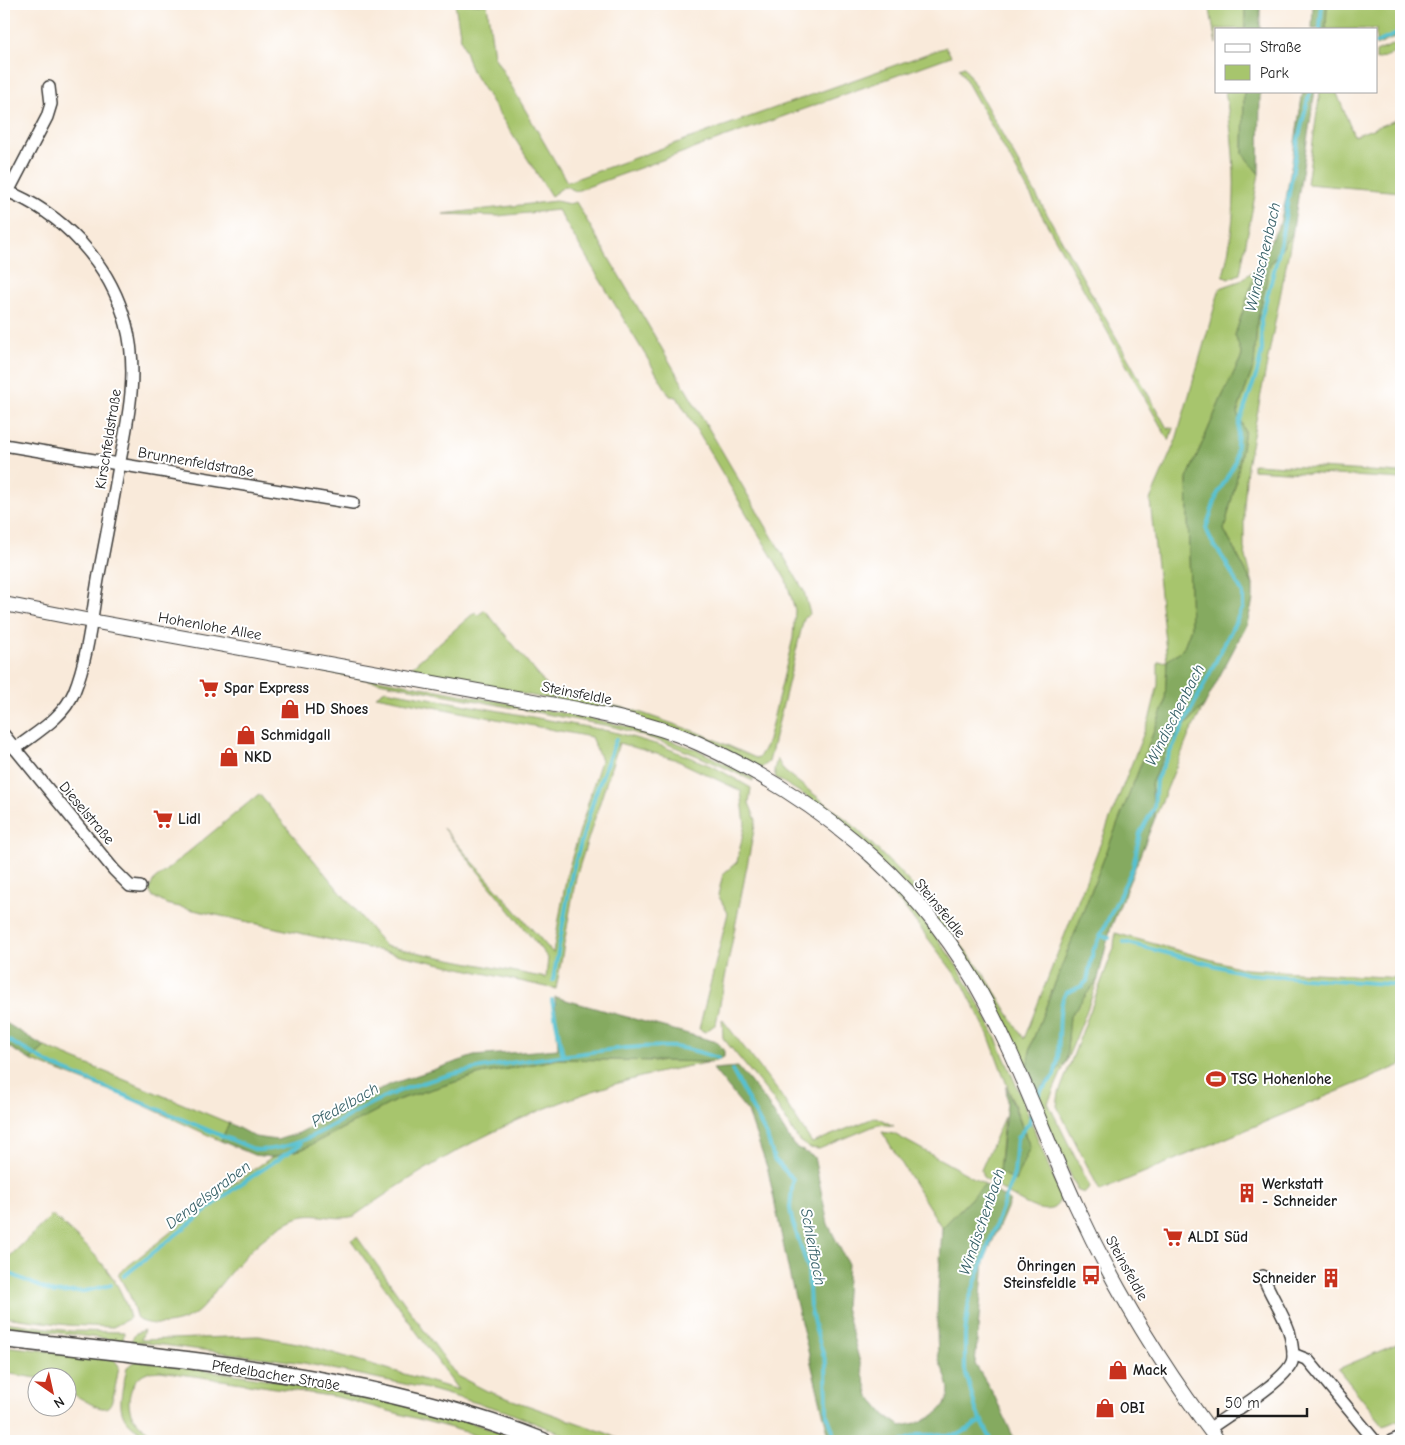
<svg xmlns="http://www.w3.org/2000/svg" width="1405" height="1445" font-family="'Comic Neue',sans-serif">
	<rect width="100%" height="100%" fill="#fff"/>
	<filter id="ink" filterUnits="userSpaceOnUse"><feTurbulence type="fractalNoise" baseFrequency=".02" numOctaves="2"/><feDisplacementMap in="SourceGraphic" scale="10" xChannelSelector="R" yChannelSelector="G"/><feConvolveMatrix kernelMatrix="1 2 1 2 8 2 1 2 1" color-interpolation-filters="sRGB"/></filter>
	<filter id="wash" filterUnits="userSpaceOnUse"><feTurbulence type="fractalNoise" baseFrequency=".0096" numOctaves="4" result="noise"/><feDisplacementMap in="SourceGraphic" scale="20" xChannelSelector="R" yChannelSelector="G"/><feGaussianBlur stdDeviation="1.12" result="paint"/><feColorMatrix in="noise" values="0 0 0 0 0 0 0 0 0 0 0 0 0 0 0 0 0 1.4 0 .05"/><feComposite in="paint" operator="in"/></filter>
	<g filter="url(#wash)">
		<rect width="100%" height="100%" fill="#f9eada"/>
		<g fill="#a7c56d" stroke="#627044">
			<path d="M455 4H487L494 56 567 182 946 47 951 56 576 191 565 186 551 196 471 69 461 39Z"/>
			<path d="M1209 4H1245V29H1216V44Z"/>
			<path d="M1327 4H1401V35L1376 46V29H1326Z"/>
			<path d="M1401 41V51L1376 60V52Z"/>
			<path d="M964 66 1167 428H1173L1169 441 959 68Z"/>
			<path d="M1225 91H1244L1243 154 1259 174 1240 274 1228 279 1223 276C1239 214 1236 154 1225 91Z"/>
			<path d="M1320 91H1336L1354 136 1401 118V192L1307 184Z"/>
			<path d="M556 201 569 204 576 202 804 591 810 614 804 618 769 762 761 768 700 738 543 698 407 671 475 612 478 615 485 610 552 692 633 710 702 734 758 759 767 744 793 638 795 610 786 580 677 397 670 396 558 210 498 216 443 214Z"/>
			<path d="M1292 235 1247 466 1244 507V548L1253 585 1224 530 1236 482 1245 431 1237 413 1254 365 1257 323 1270 264Z"/>
			<path d="M1257 268 1235 335 1242 356 1221 399 1187 479 1191 628 1183 649 1167 661 1165 703 1032 1042 1027 1066 1023 1068 979 977 846 826 806 796 776 778 774 770 777 759 784 771 851 823 923 896 984 974 1024 1039 1150 717 1158 685V662L1167 661 1150 500 1176 440 1220 288 1240 281Z"/>
			<path d="M1253 464 1401 473V479L1253 470Z"/>
			<path d="M291 663 579 716 634 728 698 750 753 778V781C708 759 662 740 614 727L290 665Z"/>
			<path d="M385 690 614 732 662 746 716 768 751 788 749 803 756 820 716 1024 705 1032 699 1029 728 913 718 895 723 874 737 862 745 824 741 791 674 759 619 743 576 877 556 989 166 904 152 896 149 891 153 881 259 794 385 946 546 978 548 958 443 828 553 953 567 874 601 760 591 737 376 696Z"/>
			<path d="M1205 704 1189 735 1155 818 1151 784 1170 742Z"/>
			<path d="M869 861C906 899 942 939 969 986 1007 1052 1031 1126 1061 1196 1053 1232 1001 1187 983 1177L981 1170 1004 1117 999 1172 1030 1147 988 1034 964 986 905 908 864 865Z"/>
			<path d="M1115 933 1245 969 1401 978V1065L1100 1191 1057 1106 1059 1093 1114 948Z"/>
			<path d="M1098 979C1084 1021 1066 1062 1048 1103L1090 1187 1085 1193 1078 1191 1039 1107 1042 1104 1037 1091 1066 1062 1070 1016Z"/>
			<path d="M722 1019 778 1091 812 1143 876 1117 894 1126 879 1124 819 1149 809 1148 799 1141 772 1098 723 1038Z"/>
			<path d="M45 1047 229 1123 221 1141 126 1097 30 1060Z"/>
			<path d="M559 1059 712 1062C573 1085 468 1136 354 1216 334 1222 315 1210 294 1219 264 1233 240 1260 220 1285 212 1294 205 1307 195 1314 180 1325 153 1328 137 1319L130 1296 118 1274 221 1192 272 1157 303 1149 397 1100 481 1074Z"/>
			<path d="M882 1132 894 1134 985 1184 942 1228Z"/>
			<path d="M52 1215C86 1245 119 1272 130 1318L113 1327 68 1325 4 1317V1262Z"/>
			<path d="M357 1237 456 1375 487 1391 606 1433 622 1441H579L505 1411 428 1389 304 1363 131 1341 136 1333 144 1330 141 1340 258 1336 303 1344 458 1390 351 1240Z"/>
			<path d="M4 1322 70 1331 124 1332 123 1341 4 1326Z"/>
			<path d="M1401 1342V1419L1384 1426 1338 1369Z"/>
			<path d="M4 1346 113 1358 119 1366C110 1417 113 1417 68 1391V1378H37L4 1373Z"/>
			<path d="M136 1361C231 1373 327 1386 421 1408 456 1416 491 1430 526 1441H488L466 1432 337 1397 160 1371C156 1372 149 1371 145 1373 130 1380 124 1406 134 1418 142 1429 155 1435 166 1441 156 1441 150 1438 141 1432 111 1415 122 1396 127 1367Z"/>
		</g>
		<g fill="#85aa60" stroke="#50633e">
			<rect x="1245" y="4" width="15" height="25"/>
			<path d="M1313 4H1327L1326 29H1312Z"/>
			<path d="M1244 91H1260L1259 174 1243 154Z"/>
			<path d="M1303 91H1315L1292 235 1270 264 1257 323 1254 365 1237 413 1245 431 1236 482 1224 530 1253 585V600L1247 624 1205 704 1170 742 1151 784 1155 818 1110 930 1098 979 1070 1016 1066 1062 1037 1091 1027 1066 1032 1042 1165 703 1167 661 1183 649 1191 628 1187 479 1221 399 1242 356 1235 335 1257 268 1280 223 1286 199Z"/>
			<path d="M555 997 717 1042 724 1051V1057L712 1062 559 1059 481 1074 397 1100 303 1149 272 1157 254 1155 221 1141 229 1123 255 1137 277 1140 299 1133 391 1084 474 1056 558 1049Z"/>
			<path d="M4 1021 6 1023 45 1047 30 1060 4 1044Z"/>
			<path d="M738 1067 766 1101 794 1146 814 1157 828 1224 848 1264 845 1307 869 1396 885 1415 901 1426C918 1423 937 1419 946 1402 955 1385 940 1371 938 1354 935 1312 940 1270 942 1228L985 1184 1010 1201 984 1261 975 1364 994 1395 1013 1436 1020 1441H830L790 1277 768 1170 748 1112 713 1069Z"/>
			<path d="M1006 1086 1030 1147 1015 1181 999 1172 1007 1103Z"/>
		</g>
		<g fill="none" stroke-linecap="round" stroke-linejoin="round">
			<g stroke="#56c1d2" stroke-width="4">
				<path d="M1320 29 1322 4"/>
				<path d="M1376 43 1401 32"/>
				<path d="M1101 936 1109 938"/>
				<path d="M1124 942 1248 974 1401 985"/>
				<path d="M553 980 572 873 595 795 616 739"/>
				<path d="M552 1000 563 1056"/>
				<path d="M4 1038 52 1065 256 1150C306 1151 343 1114 387 1096 447 1070 511 1062 576 1054 608 1050 642 1045 674 1047 689 1048 704 1054 718 1058"/>
				<path d="M732 1070 767 1136 774 1159 793 1179 790 1208 792 1220 808 1268 810 1306 815 1328 826 1363 827 1415 837 1441"/>
				<path d="M1036 1101 1040 1092 1054 1076 1058 1060 1060 1012 1063 998 1066 993 1082 986 1087 981 1093 951 1133 867 1140 833 1154 808 1156 780 1243 607V594L1225 561 1211 540 1206 528 1217 495 1235 463 1239 423 1257 373 1262 350 1261 319 1279 252 1298 140 1310 91"/>
				<path d="M4 1271 54 1293 85 1291 111 1285"/>
				<path d="M124 1276 236 1187 301 1144"/>
				<path d="M903 1441 918 1435H958L982 1421"/>
				<path d="M992 1441 976 1410 965 1370V1334L969 1300 1014 1174 1017 1138 1029 1123 1032 1112"/>
			</g>
		</g>
	</g>
	<g filter="url(#ink)">
		<g fill="none" stroke-linecap="round" stroke-linejoin="round">
			<defs>
				<g id="minor">
					<path d="M4 190C63 213 110 263 126 324 139 372 128 419 119 466 113 502 106 538 99 574 92 612 89 655 74 692 63 718 37 732 15 749"/>
					<path d="M8 192 47 117 51 104 49 87"/>
					<path d="M4 445 353 503"/>
					<path d="M4 735 114 870 130 886 140 887"/>
					<path d="M1293 1354 1308 1360 1375 1441"/>
					<path d="M1209 1429C1228 1415 1285 1381 1292 1362 1295 1354 1291 1339 1289 1331 1283 1313 1270 1295 1263 1276"/>
					<path d="M1391 1441 1401 1437"/>
				</g>
				<path id="tertiary" d="M4 604 91 621 577 709C618 718 662 726 700 744 811 795 912 874 974 981 1015 1052 1042 1131 1076 1205 1114 1288 1163 1368 1218 1441"/>
				<path id="secondary" d="M4 1339C185 1360 372 1374 543 1441"/>
			</defs>
			<use href="#minor" stroke="#3d3b38" stroke-width="14"/>
			<use href="#tertiary" stroke="#3d3b38" stroke-width="16"/>
			<use href="#secondary" stroke="#3d3b38" stroke-width="19"/>
			<use href="#minor" stroke="#fff" stroke-width="11"/>
			<use href="#tertiary" stroke="#fff" stroke-width="14"/>
			<use href="#secondary" stroke="#fff" stroke-width="16"/>
		</g>
	</g>
	<defs>
		<symbol id="supermarket-bare" viewBox="-9 -9 18 18"><path d="M-6-5.5h2.5l.6 2H6L4.5 2H-2.5L-4.4-4H-6ZM-1.5 3.2a1.3 1.3 0 1 0 .1 0ZM3 3.2a1.3 1.3 0 1 0 .1 0Z" fill="#c8321e" stroke="#fff" stroke-width="2.5" paint-order="stroke"/></symbol>
		<symbol id="shop-bare" viewBox="-9 -9 18 18"><path d="M-5-2.5h2.3a2.7 3.5 0 0 1 5.4 0H5L5.5 6h-11ZM-1.5-2.5h3a1.5 2.3 0 0 0-3 0Z" fill="#c8321e" stroke="#fff" stroke-width="2.5" paint-order="stroke"/></symbol>
		<symbol id="stadium-bare" viewBox="-9 -9 18 18"><path d="M0-5a6.5 5 0 1 0 0 10a6.5 5 0 1 0 0-10ZM-3.5-1.8h7v3.6h-7Z" fill="#c8321e" stroke="#fff" stroke-width="2.5" paint-order="stroke"/></symbol>
		<symbol id="building-bare" viewBox="-9 -9 18 18"><path d="M-4-6H4V6H1V3H-1V6H-4ZM-2.5-4.3h1.7v1.8h-1.7ZM.8-4.3h1.7v1.8H.8ZM-2.5-1h1.7V.8h-1.7ZM.8-1h1.7V.8H.8Z" fill="#c8321e" stroke="#fff" stroke-width="2.5" paint-order="stroke"/></symbol>
		<symbol id="bus-bare" viewBox="-9 -9 18 18"><path d="M-5-6H5V4H4V6H2V4H-2V6H-4V4H-5ZM-3.5-4V0h7V-4ZM-3.5 1.2v1.5H-2V1.2ZM2 1.2v1.5H3.5V1.2Z" fill="#c8321e" stroke="#fff" stroke-width="2.5" paint-order="stroke"/></symbol>
	</defs>
	<g fill-rule="evenodd">
		<use href="#supermarket-bare" x="195" y="674" width="28" height="28"/>
		<use href="#shop-bare" x="276" y="695" width="28" height="28"/>
		<use href="#shop-bare" x="232" y="721" width="28" height="28"/>
		<use href="#shop-bare" x="215" y="743" width="28" height="28"/>
		<use href="#supermarket-bare" x="149" y="805" width="28" height="28"/>
		<use href="#stadium-bare" x="1202" y="1065" width="28" height="28"/>
		<use href="#building-bare" x="1233" y="1179" width="28" height="28"/>
		<use href="#supermarket-bare" x="1159" y="1223" width="28" height="28"/>
		<use href="#bus-bare" x="1077" y="1261" width="28" height="28"/>
		<use href="#building-bare" x="1317" y="1264" width="28" height="28"/>
		<use href="#shop-bare" x="1104" y="1356" width="28" height="28"/>
		<use href="#shop-bare" x="1091" y="1394" width="28" height="28"/>
	</g>
	<g text-anchor="middle" dominant-baseline="central" stroke-width="4" stroke-linejoin="round" paint-order="stroke">
		<g font-size="15" fill="#1c1c1c" stroke="#fff">
			<text transform="translate(108 439) rotate(-81)">Kirschfeldstraße</text>
			<text transform="translate(196 462) rotate(10)">Brunnenfeldstraße</text>
			<text transform="translate(210 626) rotate(10)">Hohenlohe Allee</text>
			<text transform="translate(577 693) rotate(11)">Steinsfeldle</text>
			<text transform="translate(87 813) rotate(50)">Dieselstraße</text>
			<text transform="translate(940 908) rotate(51)">Steinsfeldle</text>
			<text transform="translate(1127 1268) rotate(61)">Steinsfeldle</text>
			<text transform="translate(276 1375) rotate(9)">Pfedelbacher Straße</text>
		</g>
		<g font-size="15" font-weight="bold" fill="#1c1c1c" stroke="#fff" text-anchor="start">
			<text x="224" y="688">Spar Express</text>
			<text x="305" y="709">HD Shoes</text>
			<text x="261" y="735">Schmidgall</text>
			<text x="244" y="757">NKD</text>
			<text x="178" y="819">Lidl</text>
			<text x="1231" y="1079">TSG Hohenlohe</text>
			<text x="1262" y="1184">Werkstatt<tspan x="1262" dy="17">- Schneider</tspan></text>
			<text x="1188" y="1237">ALDI Süd</text>
			<text x="1076" y="1266" text-anchor="end">Öhringen<tspan x="1076" dy="17">Steinsfeldle</tspan></text>
			<text x="1316" y="1278" text-anchor="end">Schneider</text>
			<text x="1133" y="1370">Mack</text>
			<text x="1120" y="1408">OBI</text>
		</g>
		<g font-size="16" font-style="italic" fill="#335e65" stroke="#fff">
			<text transform="translate(1263 257) rotate(-77)">Windischenbach</text>
			<text transform="translate(1175 715) rotate(-63)">Windischenbach</text>
			<text transform="translate(345 1105) rotate(-29)">Pfedelbach</text>
			<text transform="translate(208 1195) rotate(-37)">Dengelsgraben</text>
			<text transform="translate(982 1222) rotate(-71)">Windischenbach</text>
			<text transform="translate(813 1247) rotate(79)">Schleifbach</text>
		</g>
	</g>
	<rect width="1405" height="1445" fill="none" stroke="#fff" stroke-width="20"/>
	<rect x="1215" y="28" width="162" height="65" fill="#ffffff" stroke="#a4a4a4"/>
	<rect x="1225" y="44" width="25" height="8" fill="#ffffff" stroke="#a4a4a4"/>
	<text x="1260" y="52" font-size="15" fill="#1c1c1c">Straße</text>
	<rect x="1225" y="65" width="25" height="15" fill="#a7c56d" stroke="#a4a4a4"/>
	<text x="1260" y="78" font-size="15" fill="#1c1c1c">Park</text>
	<g transform="translate(52 1392) rotate(146)"><circle r="24" fill="#ffffff" stroke="#a4a4a4"/>
	<path d="M0-4L9 19L0 12L-9 19Z" fill="#c8321e"/>
	<text y="-8" font-size="14" font-weight="bold" text-anchor="middle" fill="#1c1c1c">N</text>
	</g>
	<path d="M1218 1408v8h89v-8" fill="none" stroke="#1c1c1c" stroke-width="2.5"/>
	<text x="1225" y="1408" font-size="15" fill="#1c1c1c" stroke="#ffffff" stroke-width="4" paint-order="stroke">50 m</text>
</svg>
